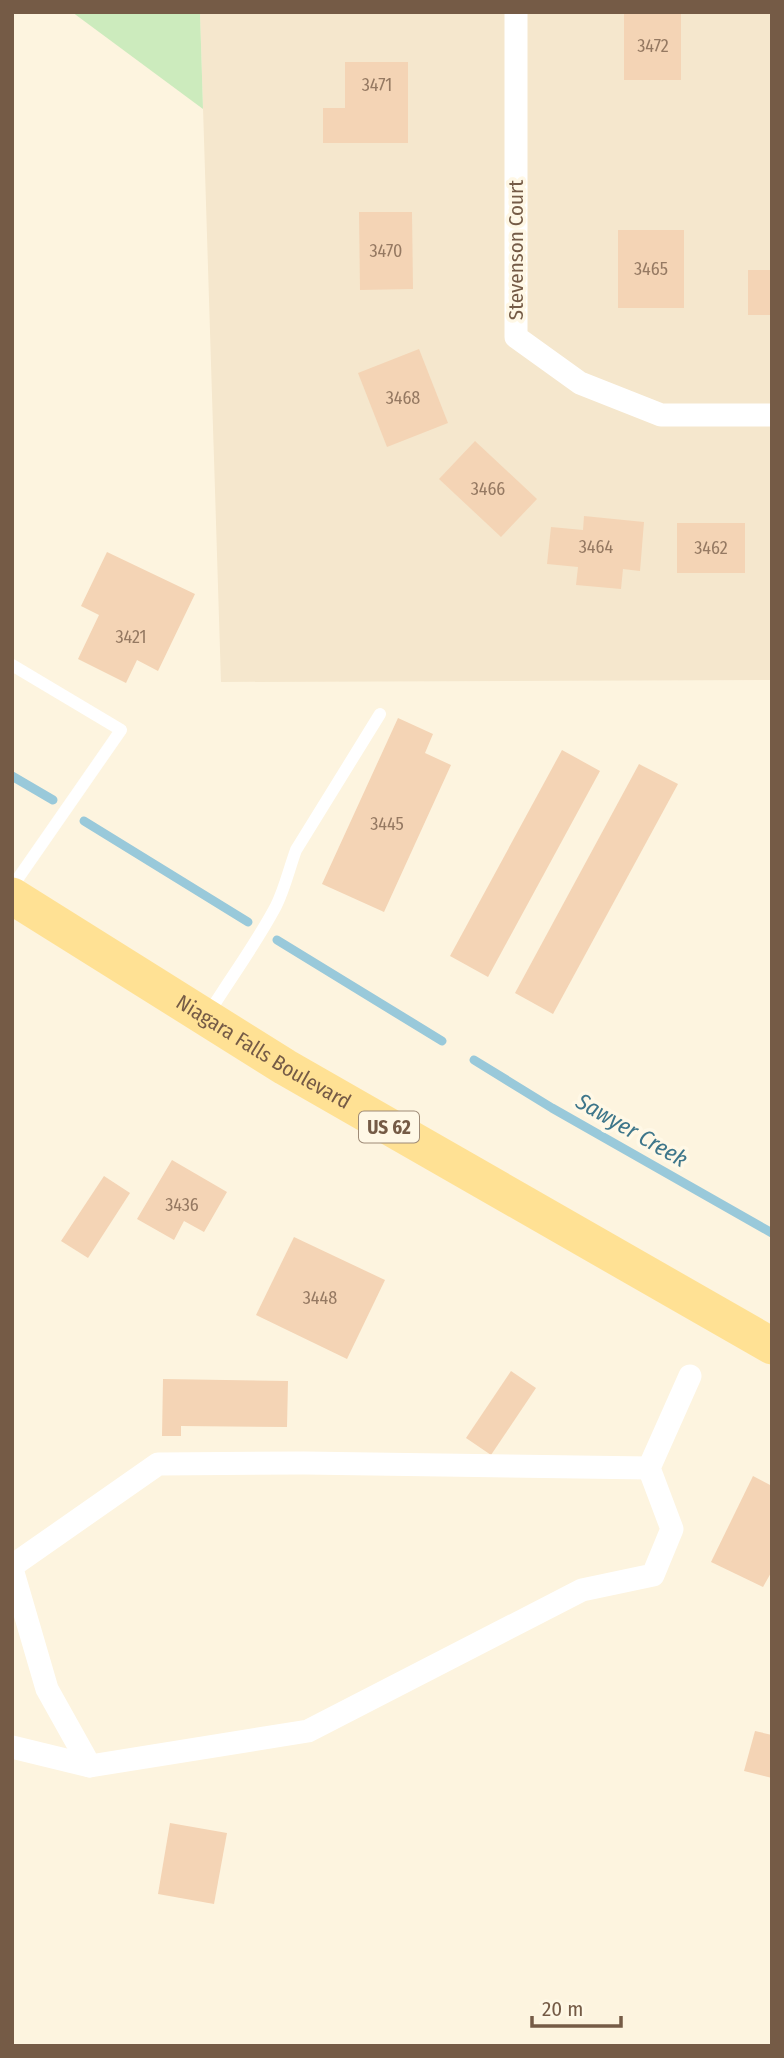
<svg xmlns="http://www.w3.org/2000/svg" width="784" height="2058" font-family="'Fira Sans Condensed',sans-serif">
	<rect width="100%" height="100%" fill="#fdf4df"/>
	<path fill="#f5e7cd" d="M200 12H772V680L221 682Z"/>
	<path fill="#ccebbd" d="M72 12H200L203 109Z"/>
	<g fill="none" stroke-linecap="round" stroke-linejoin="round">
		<g stroke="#99c9da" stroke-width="9">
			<path d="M12 776 53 800"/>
			<path d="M84 821 248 922"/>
			<path d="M277 940 442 1041"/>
			<path d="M474 1060 552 1108 772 1233"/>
		</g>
	</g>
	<g fill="#f4d4b5">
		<rect x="624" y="12" width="57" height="68"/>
		<path d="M345 62H408V143H323V108H345Z"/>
		<path d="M359 212H412L413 289 360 290Z"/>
		<rect x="618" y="230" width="66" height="78"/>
		<rect x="748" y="270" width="24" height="45"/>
		<path d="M419 349 448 423 387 447 358 373Z"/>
		<path d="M475 441 537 499 501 537 439 479Z"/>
		<path d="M584 516 644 522 640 571 623 569 621 589 576 585 578 567 547 564 551 527 583 530Z"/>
		<rect x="677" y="523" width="68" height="50"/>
		<path d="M107 552 195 594 158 671 137 660 126 683 78 659 99 615 81 606Z"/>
		<path d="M398 718 433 734 425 753 451 765 384 912 322 884Z"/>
		<path d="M562 750 600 771 488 977 450 956Z"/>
		<path d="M639 764 678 784 553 1014 515 993Z"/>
		<path d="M172 1160 227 1192 204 1232 184 1221 174 1240 137 1219Z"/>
		<path d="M104 1176 130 1193 88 1258 61 1241Z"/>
		<path d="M294 1237 385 1280 347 1359 256 1315Z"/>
		<path d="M511 1371 536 1388 491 1455 466 1438Z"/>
		<path d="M163 1379 288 1381 287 1427 181 1426V1436H162Z"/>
		<path d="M753 1476 772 1486V1571L763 1587 711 1562Z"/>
		<path d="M755 1731 772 1735V1778L744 1771Z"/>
		<path d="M170 1823 227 1833 214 1904 158 1894Z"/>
	</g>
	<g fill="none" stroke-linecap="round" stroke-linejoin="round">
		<g stroke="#fff" stroke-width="12">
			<path d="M12 665 121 730 12 887"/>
			<path d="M207 1016C229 980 256 944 276 906 285 888 289 869 296 850L380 714"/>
		</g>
		<g stroke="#fff" stroke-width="23">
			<path d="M516 12V337L580 383 661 415H772"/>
			<path d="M12 1566 158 1464 304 1463 649 1468"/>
			<path d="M12 1569 47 1689 90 1766"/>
			<path d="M12 1747 90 1766 308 1731 582 1590 653 1575 672 1529 649 1468 690 1376"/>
		</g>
		<path stroke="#ffe194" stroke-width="37" id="s1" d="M12 896 285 1067 772 1346"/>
	</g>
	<g text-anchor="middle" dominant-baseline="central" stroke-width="7" stroke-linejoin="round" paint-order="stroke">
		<g font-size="18" fill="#957962">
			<text x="653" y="46">3472</text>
			<text x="377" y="85">3471</text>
			<text x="386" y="251">3470</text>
			<text x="651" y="269">3465</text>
			<text x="403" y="398">3468</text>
			<text x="488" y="489">3466</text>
			<text x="596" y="547">3464</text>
			<text x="711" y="548">3462</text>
			<text x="131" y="637">3421</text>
			<text x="387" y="824">3445</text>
			<text x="182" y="1205">3436</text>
			<text x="320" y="1298">3448</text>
		</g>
		<rect fill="#fff8e6" stroke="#9e8a76" stroke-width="2" x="359" y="1111.5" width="60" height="31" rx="5"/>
		<g font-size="19" font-weight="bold" fill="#755b46">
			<text x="389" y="1127">US 62</text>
		</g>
		<g font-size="21" fill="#755b46" stroke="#fff8e6">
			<text transform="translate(516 250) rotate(-90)">Stevenson Court</text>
			<text stroke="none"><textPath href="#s1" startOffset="296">Niagara Falls Boulevard</textPath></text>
		</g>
		<g font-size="23" font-style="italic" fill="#3e768a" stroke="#fff8e6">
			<text transform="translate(632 1130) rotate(30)">Sawyer Creek</text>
		</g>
	</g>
	<rect width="784" height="2058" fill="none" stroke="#755b46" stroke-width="28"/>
	<path d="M532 2016v10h89v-10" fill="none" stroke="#755b46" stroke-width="3.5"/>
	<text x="542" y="2016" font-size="21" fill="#755b46" stroke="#fff8e6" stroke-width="5" paint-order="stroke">20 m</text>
</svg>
